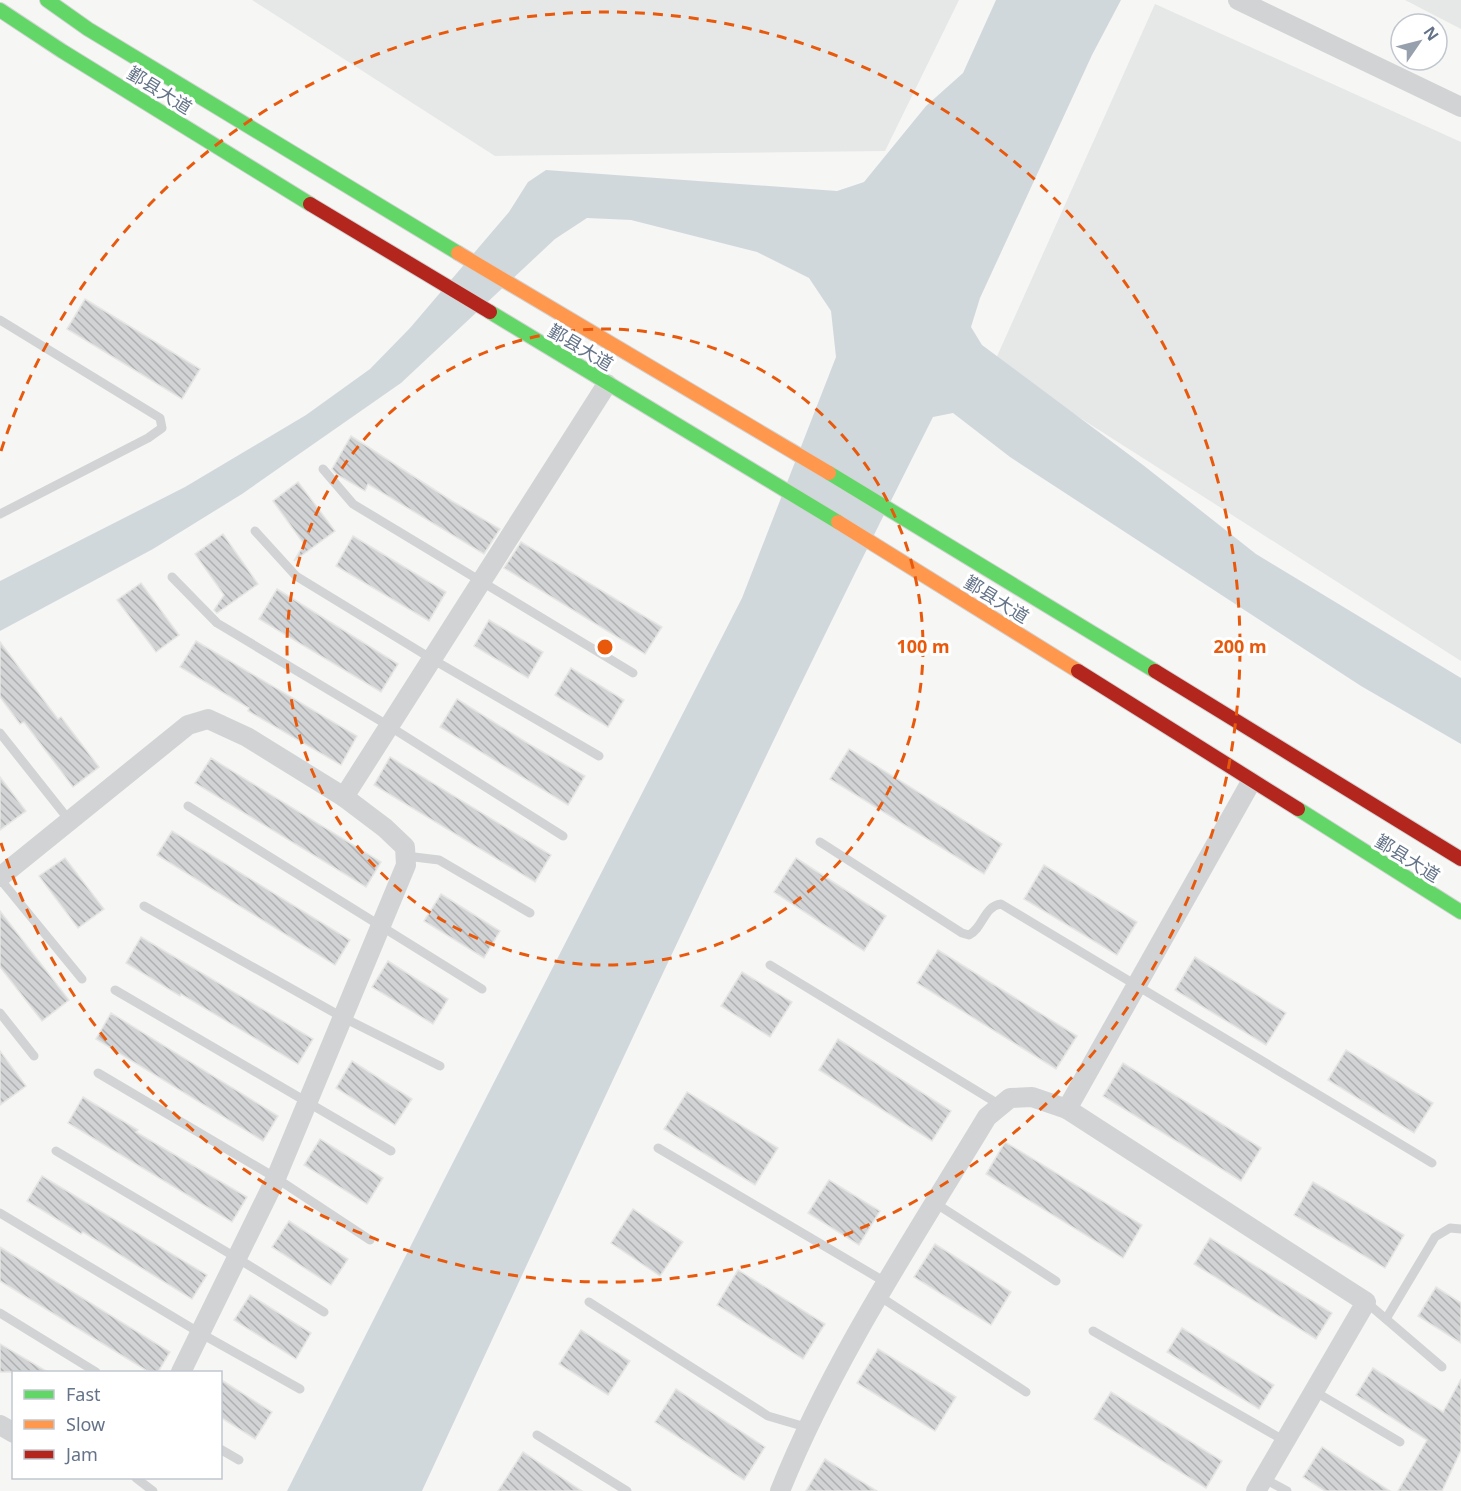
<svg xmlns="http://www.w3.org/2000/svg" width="1461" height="1491" font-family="'Noto Sans','Noto Sans SC',sans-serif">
	<defs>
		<pattern id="building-back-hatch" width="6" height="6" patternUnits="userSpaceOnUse" patternTransform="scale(1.5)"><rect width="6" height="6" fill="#d2d3d4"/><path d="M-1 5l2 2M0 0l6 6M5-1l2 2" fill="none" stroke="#aeb0b2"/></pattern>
	</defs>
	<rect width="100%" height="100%" fill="#f6f6f5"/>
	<g fill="#e6e7e7">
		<path d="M252 0H959L885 151 495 156Z"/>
		<path d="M1405 0H1461V29Z"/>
		<path d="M1155 4 1461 142V661L994 363Z"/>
	</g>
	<path fill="#d1d8dc" d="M996 0H1121L1092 55 980 298 971 327 982 345 1143 465 1256 554 1461 678V744L1361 686 1010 457 953 413 933 417C754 771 589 1131 422 1491H287L445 1178 742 598 836 357 831 311 809 278 757 252 631 220 587 218 555 239 401 383 242 494 153 549 0 631V581L185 487 306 415 370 369 410 328 509 212 528 182 546 170 837 191 864 182 926 106 963 73Z"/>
	<g fill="url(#building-back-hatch)" stroke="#e6e6e4" stroke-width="1.5">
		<path d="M85 299 200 369 182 399 67 329Z"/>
		<path d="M351 436 452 501 500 529 484 554 368 484 365 491 336 474 332 469Z"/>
		<path d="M298 482 335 531 294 561 304 544 273 501Z"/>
		<path d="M223 534 258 584 217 613 214 610 224 595 195 554Z"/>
		<path d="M353 536 446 592 429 621 336 566Z"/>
		<path d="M521 542 662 627 645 654 504 568Z"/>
		<path d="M141 583 179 635 156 652 117 600Z"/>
		<path d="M277 589 398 664 381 692 259 619Z"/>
		<path d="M489 620 543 652 528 678 474 646Z"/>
		<path d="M196 641 357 736 341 765 248 711 249 708 180 667Z"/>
		<path d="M0 642 58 719 61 717 99 767 73 787 24 722 20 724 0 697Z"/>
		<path d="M571 668 624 700 608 727 555 695Z"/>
		<path d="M457 699 529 744 585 776 568 805 440 727Z"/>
		<path d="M849 749 1002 844 984 874 830 779Z"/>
		<path d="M390 757 551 855 535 882 374 785Z"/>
		<path d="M211 758 381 862 366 887 195 783Z"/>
		<path d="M0 777 26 811 0 830Z"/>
		<path d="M172 831 350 940 335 965 157 855Z"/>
		<path d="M65 858 104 909 78 928 39 876Z"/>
		<path d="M796 858 886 916 864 951 774 892Z"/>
		<path d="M1044 865 1137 922 1117 955 1024 899Z"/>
		<path d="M441 894 500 931 484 958 424 921Z"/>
		<path d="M0 911 69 1000 42 1021 0 967Z"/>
		<path d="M141 937 313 1039 298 1064 181 994 180 996 126 963Z"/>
		<path d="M938 950 1077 1036 1056 1069 917 983Z"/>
		<path d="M1195 957 1286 1013 1266 1045 1175 990Z"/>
		<path d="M388 961 448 999 433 1024 372 987Z"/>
		<path d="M742 972 792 1002 770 1037 721 1006Z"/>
		<path d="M111 1013 278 1116 263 1141 96 1039Z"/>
		<path d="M838 1039 951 1111 932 1141 819 1070Z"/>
		<path d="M1346 1050 1433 1103 1414 1133 1328 1080Z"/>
		<path d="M0 1051 26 1086 0 1105Z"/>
		<path d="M352 1061 412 1099 395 1125 336 1088Z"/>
		<path d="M1123 1063 1261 1148 1241 1181 1103 1096Z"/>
		<path d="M687 1092 778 1148 755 1185 664 1129Z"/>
		<path d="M83 1097 138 1130 136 1132 247 1197 232 1222 68 1123Z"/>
		<path d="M320 1139 383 1178 367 1204 304 1165Z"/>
		<path d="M1005 1142 1142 1225 1123 1258 986 1174Z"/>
		<path d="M42 1176 207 1275 192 1299 83 1232 81 1234 27 1201Z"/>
		<path d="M829 1180 880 1211 859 1245 808 1213Z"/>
		<path d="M1313 1182 1404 1235 1385 1268 1294 1215Z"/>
		<path d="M633 1209 683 1242 660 1276 611 1243Z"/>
		<path d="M289 1221 348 1259 331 1285 272 1247Z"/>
		<path d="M1210 1238 1332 1313 1316 1339 1194 1264Z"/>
		<path d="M935 1244 1011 1292 991 1325 914 1277Z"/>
		<path d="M0 1247 170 1352 158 1372H149L0 1281Z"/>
		<path d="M738 1270 825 1324 803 1359 717 1305Z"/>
		<path d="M1436 1287 1461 1303V1343L1418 1316Z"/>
		<path d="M250 1295 311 1333 296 1359 234 1320Z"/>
		<path d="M1182 1328 1274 1385 1259 1409 1167 1352Z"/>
		<path d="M581 1330 630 1361 608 1395 559 1364Z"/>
		<path d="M0 1344 48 1372H0Z"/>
		<path d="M878 1349 956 1397 935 1431 857 1383Z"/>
		<path d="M1373 1368 1443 1412 1461 1379V1450L1442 1491H1398L1427 1440 1356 1395Z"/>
		<path d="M220 1379 272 1412 255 1439 220 1417Z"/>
		<path d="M676 1389 765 1447 744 1480 655 1422Z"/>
		<path d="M1111 1392 1222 1461 1206 1488 1094 1419Z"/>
		<path d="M1322 1447 1390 1491H1325L1303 1477Z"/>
		<path d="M523 1452 582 1491H498Z"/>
		<path d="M825 1459 877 1491H806Z"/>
	</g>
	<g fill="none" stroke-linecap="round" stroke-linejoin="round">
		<defs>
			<g id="fast">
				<path d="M47 0 88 29 458 253"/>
				<path d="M0 10 62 51 310 204"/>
				<path d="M490 312 838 522"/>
				<path d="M829 473 1155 671"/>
				<path d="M1298 809 1461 912"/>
			</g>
			<g id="slow">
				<path d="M458 253 829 473"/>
				<path d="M838 522 1078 671"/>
			</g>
			<g id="jam">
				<path d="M310 204 490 312"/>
				<path d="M1078 671 1298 809"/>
				<path d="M1155 671 1461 859"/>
			</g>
		</defs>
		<use href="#fast" stroke="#d2d3d4" stroke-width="16"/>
		<use href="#slow" stroke="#d2d3d4" stroke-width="16"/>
		<use href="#jam" stroke="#d2d3d4" stroke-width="16"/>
		<g stroke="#d2d3d4" stroke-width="9">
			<path d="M0 320 160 418 162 428 148 438 0 514"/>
			<path d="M323 469 353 504 633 673"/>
			<path d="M255 531 296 576 432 659 599 756"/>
			<path d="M172 577 217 623 389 726 563 836"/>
			<path d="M0 733 69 820"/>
			<path d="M188 806 482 989"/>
			<path d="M820 842 962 933 969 935C983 928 984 906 1001 904L1432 1163"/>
			<path d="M406 856 439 860 530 913"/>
			<path d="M0 879 82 979"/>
			<path d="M144 906 342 1017 440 1066"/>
			<path d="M770 965 1000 1105"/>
			<path d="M115 990 391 1151"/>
			<path d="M0 1013 34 1056"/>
			<path d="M98 1073 276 1178 370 1240"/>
			<path d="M658 1148 887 1283"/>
			<path d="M56 1151 237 1258 324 1312"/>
			<path d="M935 1203 1056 1281"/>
			<path d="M0 1213 200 1333 300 1389"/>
			<path d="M879 1296 1026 1392"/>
			<path d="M589 1302 768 1416 809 1428"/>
			<path d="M1366 1302 1442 1367"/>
			<path d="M0 1313 96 1372"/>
			<path d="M1386 1319 1435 1237 1450 1228 1461 1229"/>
			<path d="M1093 1331 1285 1441"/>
			<path d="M1314 1391 1400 1442"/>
			<path d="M537 1435 627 1491"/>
			<path d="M220 1449 239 1460"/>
			<path d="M136 1478 153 1491"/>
			<path d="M1263 1478 1287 1491"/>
		</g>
		<g stroke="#d2d3d4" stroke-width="20">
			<path d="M1238 0 1461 107"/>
			<path d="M1251 782 1067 1109 1366 1302 1256 1491"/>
			<path d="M344 797 607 384"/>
			<path d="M0 877 188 725 208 719 247 737 344 797 385 828 405 847 406 865 276 1178 181 1372"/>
			<path d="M0 1425 14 1433"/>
			<path d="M780 1491C833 1359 914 1238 987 1117L1010 1098 1032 1097 1067 1109"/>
		</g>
		<use href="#fast" stroke="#63d668" stroke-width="14"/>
		<use href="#slow" stroke="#ff974d" stroke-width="14"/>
		<use href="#jam" stroke="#b3261e" stroke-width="14"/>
	</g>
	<g fill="none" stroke="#e8590c" stroke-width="3" stroke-dasharray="10 8">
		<circle cx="605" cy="647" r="318"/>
		<path d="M1 451A635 635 0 1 1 1 843"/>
	</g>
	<g text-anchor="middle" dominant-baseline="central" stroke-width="6" stroke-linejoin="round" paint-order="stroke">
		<g font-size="18" fill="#647388" stroke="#fff">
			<text transform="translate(160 90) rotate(32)">鄞县大道</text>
			<text transform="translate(581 347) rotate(31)">鄞县大道</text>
			<text transform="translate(997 599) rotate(32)">鄞县大道</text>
			<text transform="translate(1408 858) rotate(32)">鄞县大道</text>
		</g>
	</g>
	<circle cx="605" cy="647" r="9" fill="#e8590c" stroke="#fff" stroke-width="3"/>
	<g font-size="18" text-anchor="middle" font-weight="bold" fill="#e8590c" stroke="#fff" stroke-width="6" stroke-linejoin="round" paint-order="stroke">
		<text x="923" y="653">100 m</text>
		<text x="1240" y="653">200 m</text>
	</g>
	<rect x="12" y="1371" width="210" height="108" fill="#ffffff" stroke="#c1c7cf" stroke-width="1.5"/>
	<rect x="24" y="1390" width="30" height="9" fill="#63d668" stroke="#c1c7cf" stroke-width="1.5"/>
	<text x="66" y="1401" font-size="18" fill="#647388">Fast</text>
	<rect x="24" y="1420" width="30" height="9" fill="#ff974d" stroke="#c1c7cf" stroke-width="1.5"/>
	<text x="66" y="1431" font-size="18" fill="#647388">Slow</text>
	<rect x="24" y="1450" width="30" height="9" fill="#b3261e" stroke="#c1c7cf" stroke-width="1.5"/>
	<text x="66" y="1461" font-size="18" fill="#647388">Jam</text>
	<g transform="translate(1419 42) rotate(55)"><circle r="28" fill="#ffffff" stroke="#c1c7cf" stroke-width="1.5"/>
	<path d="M0-4.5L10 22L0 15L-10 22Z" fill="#97a1ae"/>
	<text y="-9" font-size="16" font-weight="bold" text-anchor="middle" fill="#647388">N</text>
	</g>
</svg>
